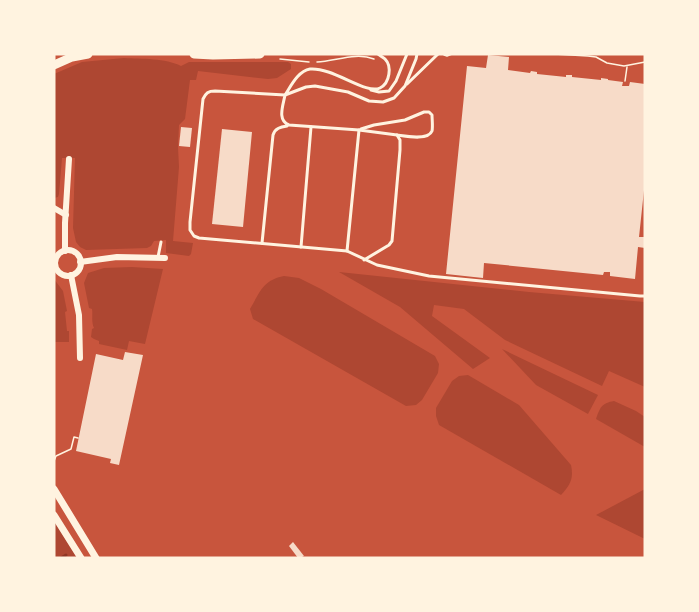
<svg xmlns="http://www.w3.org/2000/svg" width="699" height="612" font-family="'Times New Roman',serif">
	<rect width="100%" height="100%" fill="#c8553d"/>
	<g fill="#ae4732">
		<path d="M124 58C141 59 166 58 181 66L189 62H288L291 64V69L277 78 268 79 198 71 196 80H190L185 119 179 125 178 147 179 167 173 241 193 243 191 254 189 256 166 253V240L154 241 151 246 147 248 86 250 80 247 76 242 73 228 75 158H62L59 194 58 197 54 198V74L82 62Z"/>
		<path d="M132 267 163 269 145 344 129 341 127 350 99 344V341L94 339 91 337 92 329 94 328C91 322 93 315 92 309L89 308 84 283 88 273 104 268Z"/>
		<path d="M339 272 529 292 645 302V387L609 371 602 386 505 340 464 309 434 305 432 316 490 358 473 369 400 307Z"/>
		<path d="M284 276 299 278 321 289 435 356 439 364 438 373 422 400 416 405 406 406 253 319 250 309C260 292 263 280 284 276Z"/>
		<path d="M54 279 63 291 67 311 65 312 67 331H69V342H54Z"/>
		<path d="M502 349 598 395 588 414 536 385Z"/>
		<path d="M468 375 519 405 571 465C574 479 570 485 561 495L439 425 436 416V408L452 381 459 376Z"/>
		<path d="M614 401 636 411 645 417V447L596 419C600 407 602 403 614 401Z"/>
		<path d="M645 489V539L596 515Z"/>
		<path d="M54 521 77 558H54Z"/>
	</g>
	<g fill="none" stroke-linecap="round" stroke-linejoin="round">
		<path stroke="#8f3625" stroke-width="3" d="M61 558 66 555"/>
	</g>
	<g fill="#f7dbc8">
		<path d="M488 55 509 57 508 70 530 73 531 71 537 72V74L566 77V75H572V77L601 80V78L608 79V80L623 82 622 86H629L630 82 645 84V181L639 237H645V248L638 247 635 279 610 276V272H604L603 275 484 263 483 278 446 274 467 66 486 68Z"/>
		<path d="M181 127 192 128 190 147 179 146Z"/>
		<path d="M222 129 252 132 243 227 212 224Z"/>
		<path d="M125 352 143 355 119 465 110 463 111 459 76 451 96 354 123 360Z"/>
		<path d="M293 542 304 556 300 558H298L289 546Z"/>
	</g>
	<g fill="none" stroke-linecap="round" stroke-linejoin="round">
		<g stroke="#fff3e0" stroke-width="1.5">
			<path d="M554 54 588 56 596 57 607 63 624 66 645 62"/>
			<path d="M444 55 447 56 452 54"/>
			<path d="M280 59 309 62"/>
			<path d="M317 62C336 61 356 52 374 59"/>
			<path d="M625 81 627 67"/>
			<path d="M54 461 56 456 71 449 74 437 78 438"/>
		</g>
		<g stroke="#fff3e0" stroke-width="3">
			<path d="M378 54C379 55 384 58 385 59 392 66 390 83 380 88 366 95 333 67 310 69 298 71 291 86 285 95L306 87 315 86 348 92 369 101 383 102 394 98 405 86 416 59 417 54"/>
			<path d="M407 84 438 54"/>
			<path d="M371 90 379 92 389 91 396 81 407 54"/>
			<path d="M361 129 374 125 405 120 424 112H429L432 115C432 119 433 127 432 131 428 141 405 136 397 135"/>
			<path d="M262 243 273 135C275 128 281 127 287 126"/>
			<path d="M301 247 311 127"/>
			<path d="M347 251 359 130"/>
			<path d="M158 257 161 242"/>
			<path d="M364 260 389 245 392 241 400 150V140L397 135 359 130 289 125C277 120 283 106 285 95L215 91C208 91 206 93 203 99L190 222V230L194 236 199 238 347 251 377 265 429 276 640 296H645"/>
		</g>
		<g stroke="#fff3e0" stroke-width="6">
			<path d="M54 208 66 215"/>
			<circle cx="68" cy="263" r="13"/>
			<path d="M65 251V223L69 159"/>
			<path d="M80 262 117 257 165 258"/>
			<path d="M71 275 79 315 80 358"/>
		</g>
		<g stroke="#fff3e0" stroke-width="7">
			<path d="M54 489 96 558"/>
			<path d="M54 515 81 558"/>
		</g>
		<g stroke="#fff3e0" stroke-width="9">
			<path d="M194 54 213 55 260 54"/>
			<path d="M54 65 72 57 88 54"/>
		</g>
	</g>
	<rect width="699" height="612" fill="none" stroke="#fff3e0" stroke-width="111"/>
</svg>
